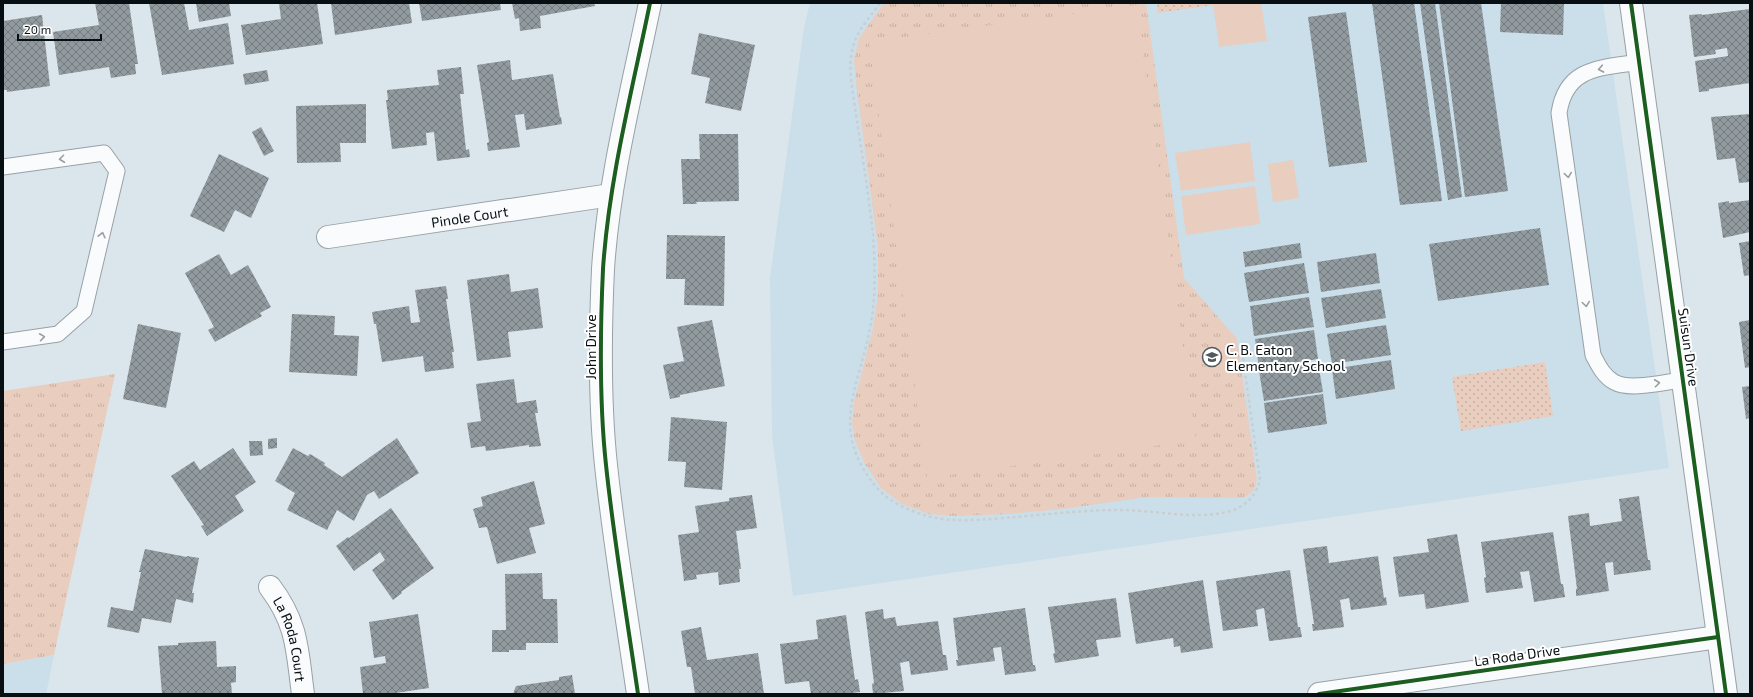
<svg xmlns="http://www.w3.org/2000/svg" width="1753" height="697" font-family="'Exo 2',sans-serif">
	<defs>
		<pattern id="grass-tufts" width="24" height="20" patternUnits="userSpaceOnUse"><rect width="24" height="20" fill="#e9cdbe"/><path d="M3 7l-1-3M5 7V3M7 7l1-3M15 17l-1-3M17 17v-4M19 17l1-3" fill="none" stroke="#c6afa2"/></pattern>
		<pattern id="park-dots" width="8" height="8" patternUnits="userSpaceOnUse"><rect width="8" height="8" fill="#e9cdbe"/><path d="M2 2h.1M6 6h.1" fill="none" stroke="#c6afa2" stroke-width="1.8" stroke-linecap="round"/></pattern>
		<pattern id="building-cross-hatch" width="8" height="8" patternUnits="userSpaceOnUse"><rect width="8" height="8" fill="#919a9e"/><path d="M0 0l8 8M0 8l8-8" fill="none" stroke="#747c7f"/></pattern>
	</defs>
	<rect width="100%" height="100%" fill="#dbe6ec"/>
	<g fill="#cadfea">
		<path d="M810 3H1603L1669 468 793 596 772 436 770 278 804 27Z"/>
		<path d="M54 655 46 694H3V664Z"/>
	</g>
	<g fill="url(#grass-tufts)">
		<path d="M884 3H1146L1184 278 1237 339 1257 480 1253 491 1244 498 1147 497 1063 509 1009 514 952 516 929 514 902 504 881 488 865 464 855 441 852 422 854 402 872 333 878 294V247L856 84 854 59 859 38Z"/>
		<path d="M115 374 54 655 3 664V391Z"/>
	</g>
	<g fill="url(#park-dots)">
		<path d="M1157 3H1213V5L1158 13Z"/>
		<path d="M1545 362 1553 416 1461 431 1452 377Z"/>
	</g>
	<g fill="#e9cdbe">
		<path d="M1213 3H1261L1267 41 1219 47Z"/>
		<path d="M1136 5 1196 440 927 478 869 42Z"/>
		<path d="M1250 142 1255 181 1181 191 1175 153Z"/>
		<path d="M1293 160 1299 198 1273 202 1268 164Z"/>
		<path d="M1255 186 1260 224 1186 235 1181 196Z"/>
	</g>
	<g fill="url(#building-cross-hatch)">
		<path d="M95 3H129L138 64H135L136 74 111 78 109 67 59 75 53 32 99 25Z"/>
		<path d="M149 3H184L189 30 228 23 234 64 162 75Z"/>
		<path d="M196 3H229L231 16 199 22Z"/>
		<path d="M279 3H317L323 44 246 55 241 25 281 19Z"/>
		<path d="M331 3H409L412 23 335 35Z"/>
		<path d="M419 3H500L501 10 422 21Z"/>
		<path d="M512 3H594L595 6 540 16 541 28 520 31 519 18 515 19Z"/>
		<path d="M1372 3H1414L1442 201 1400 205Z"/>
		<path d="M1420 3H1435L1462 197 1448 200Z"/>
		<path d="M1439 3H1481L1508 191 1465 197Z"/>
		<path d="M1501 3H1564L1563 35 1500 32Z"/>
		<path d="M1750 9V83L1709 89V91L1699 92 1695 61 1728 56 1727 48 1715 50 1716 54 1694 57 1689 15 1702 14V15Z"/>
		<path d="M1346 12 1367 162 1329 167 1308 17Z"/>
		<path d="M42 15 50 86 7 92V90H3V21Z"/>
		<path d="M699 33 755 45 741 111 705 103 710 78 691 74Z"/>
		<path d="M510 60 512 80 553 74 560 117H561L562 124 526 130 524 114 515 115 520 147 488 151 487 143 489 142 477 65Z"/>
		<path d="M461 67 464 94H460L466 150 469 149 470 157 437 161 434 132 426 133 427 145 392 149 386 100H388L387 90 439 85 437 70Z"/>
		<path d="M267 70 269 81 245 85 243 74Z"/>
		<path d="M366 104V143H340L341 162 297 163 296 106Z"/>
		<path d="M1750 114V182L1739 183 1735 158 1717 160 1711 117Z"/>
		<path d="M261 127 274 151 264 156 252 132Z"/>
		<path d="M699 134H738L739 201 696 202 697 204H683L681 159H700Z"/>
		<path d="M219 154 269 178 251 218 235 210 224 232 190 216Z"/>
		<path d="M1750 200V232L1723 238 1718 203 1729 201V203Z"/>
		<path d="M1540 228 1549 285 1438 301 1429 244Z"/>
		<path d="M667 235 725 236 724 306 684 305 685 279H666Z"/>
		<path d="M1750 241V275L1744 276 1739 243Z"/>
		<path d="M1300 243 1302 258 1245 267 1243 252Z"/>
		<path d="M1376 253 1380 283 1321 292 1317 262Z"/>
		<path d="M219 254 231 275 248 265 271 307 260 313 262 316 215 342 208 330 214 327 185 273Z"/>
		<path d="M1304 263 1309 293 1249 302 1244 273Z"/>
		<path d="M509 274 511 292 538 288 543 328 508 332 511 357 477 361 467 280Z"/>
		<path d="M446 286 448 299H446L454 352H452L454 368 425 372 423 356 382 362 376 324H374L372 312 409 306 411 323 420 322 415 290Z"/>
		<path d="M1381 289 1386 318 1326 328 1321 298Z"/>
		<path d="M1309 297 1314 327 1254 336 1250 306Z"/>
		<path d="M292 314 335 316 334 335 359 336 357 376 289 372Z"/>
		<path d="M712 320 725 386 680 395V397L670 399 663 365 684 361 677 327Z"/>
		<path d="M1750 320V367L1745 368 1739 322Z"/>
		<path d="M138 324 181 333 166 408 123 399Z"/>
		<path d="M1386 325 1391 355 1332 364 1327 334Z"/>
		<path d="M1314 330 1318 359 1259 368 1255 339Z"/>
		<path d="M1391 360 1395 389 1336 399 1332 369Z"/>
		<path d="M1318 363 1323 392 1264 401 1259 371Z"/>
		<path d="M514 379 517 403 536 400 538 413H535L541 446 529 447V445L486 451 485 446 471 448 467 423 481 421 476 384Z"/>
		<path d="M1750 386V418L1746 419 1742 387Z"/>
		<path d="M1323 394 1327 424 1268 433 1264 403Z"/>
		<path d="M671 417 727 422 722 490 684 487 686 462 668 461Z"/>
		<path d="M277 438V448L268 449V439Z"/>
		<path d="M397 438 419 473 379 499 374 491 367 495 354 521 337 510 327 530 287 510 295 493 275 481 293 448 308 456 310 454 325 463 324 465 342 477Z"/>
		<path d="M249 441H262L263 455 250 456Z"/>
		<path d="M233 448 256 482 235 496 244 511 207 536 201 526 204 525 171 476 194 461 200 470Z"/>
		<path d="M534 481 545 524 529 528 536 553 497 564 487 527 479 528 473 509 483 506 481 497Z"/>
		<path d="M752 495 757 528 736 531 741 569H739L740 582 719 585 718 572 696 575 697 579 684 581 678 535 699 532 695 506 729 501V498Z"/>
		<path d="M1639 496 1648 560H1650L1651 570 1614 575 1613 562 1605 563 1609 591 1576 596V589H1577L1568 516 1589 513 1590 526 1622 521 1619 499Z"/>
		<path d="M391 508 434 568 401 592 402 593 393 600 372 570 385 560 380 552 354 571 336 546 348 537 349 538Z"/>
		<path d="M1553 532 1561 584H1563L1565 597 1534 602 1529 571 1520 572 1523 588 1486 593 1484 578 1486 577 1481 542Z"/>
		<path d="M1457 534 1469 602 1426 609 1424 594 1399 597 1393 557 1429 552 1427 539Z"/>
		<path d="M1327 546 1329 563 1378 556 1384 598 1386 597 1387 605 1351 610 1349 598 1340 600 1344 627 1313 631 1312 624H1314L1303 549Z"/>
		<path d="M145 549 187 557V556L199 558 192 593H194L193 603 176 599 171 623 142 618 139 633 107 627 111 607 133 611 141 572H139Z"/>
		<path d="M1290 570 1298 627H1300L1302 637 1269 641 1264 608 1256 610 1258 626 1223 631 1216 581Z"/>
		<path d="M542 573 543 599H557L558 643H526V650H509V652H492V630H506L505 574Z"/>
		<path d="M1203 580 1213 648 1181 653 1180 646 1174 647 1173 638 1136 644 1128 593Z"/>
		<path d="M1116 598 1121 637 1096 640 1099 656 1055 663 1053 654 1055 653 1048 607Z"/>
		<path d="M1025 608 1033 665H1035L1036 671 1005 675 1001 647 993 648 995 661 957 666 956 660H958L953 618Z"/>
		<path d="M883 609 884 619 895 617 897 626 938 621 943 655H946L948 670 911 675 909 661 900 663 904 691 873 694 872 684 874 683 865 612Z"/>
		<path d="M418 614 429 688 389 694H363L360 667 386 663 385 656 374 658 369 622Z"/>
		<path d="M846 615 855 680 858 679 860 692 844 694H811L809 681 785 684 780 644 818 639 816 620Z"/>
		<path d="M701 627 707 660 758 653 764 694H695L691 667H687L681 631Z"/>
		<path d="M216 641 217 667 236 666V682L231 683 232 694H162L158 646 178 645V643Z"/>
		<path d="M572 675 575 694H513L516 686 559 680V677Z"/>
	</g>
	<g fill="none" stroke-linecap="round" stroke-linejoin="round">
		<defs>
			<g id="lane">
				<path d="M1640 62C1602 68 1566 66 1559 113L1593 355C1598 364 1603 376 1614 382 1630 391 1664 382 1682 380"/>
				<path d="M3 167 104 153 117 171 84 311 58 334 3 342"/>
			</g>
			<g id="street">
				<path d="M1631 3 1726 694"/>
				<path id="s1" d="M328 237 611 195"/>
				<path id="s2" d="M270 587C298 624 297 650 303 694"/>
				<path d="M638 694C627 618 614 541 606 465 599 400 600 334 603 269 609 179 632 91 650 3"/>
				<path d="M1319 694 1718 637"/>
			</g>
		</defs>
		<use href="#lane" stroke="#98a1a6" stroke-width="17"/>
		<use href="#street" stroke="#98a1a6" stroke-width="24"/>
		<path stroke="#cbced1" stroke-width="2.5" stroke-dasharray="3 3" stroke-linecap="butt" d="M880 3C872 15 860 27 855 41 846 62 853 92 856 114 862 155 869 195 873 236 875 265 876 295 871 323 860 388 827 428 877 488 889 502 908 510 924 515 951 524 988 519 1016 517 1051 514 1086 510 1121 510 1154 510 1189 519 1222 513 1241 510 1256 499 1260 479L1241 344"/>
		<use href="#lane" stroke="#fafbfc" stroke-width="15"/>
		<use href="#street" stroke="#fafbfc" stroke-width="22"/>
		<defs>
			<g id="cycleway">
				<path d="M1631 3 1726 694"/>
				<path d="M638 694C627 618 614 541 606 465 599 400 600 334 603 269 609 179 632 91 650 3"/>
				<path d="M1319 694 1718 637"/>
			</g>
		</defs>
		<use href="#cycleway" stroke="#fff" stroke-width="6"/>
		<use href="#cycleway" stroke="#1b5e20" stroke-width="4"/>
	</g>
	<defs><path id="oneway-chevron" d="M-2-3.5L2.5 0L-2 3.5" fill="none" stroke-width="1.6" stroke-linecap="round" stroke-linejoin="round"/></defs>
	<g stroke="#999d9e">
		<use href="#oneway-chevron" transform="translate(1601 69) rotate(169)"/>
		<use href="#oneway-chevron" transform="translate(62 159) rotate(173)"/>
		<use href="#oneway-chevron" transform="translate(1568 175) rotate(82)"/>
		<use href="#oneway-chevron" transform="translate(102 235) rotate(-77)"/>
		<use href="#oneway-chevron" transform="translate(1586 304) rotate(82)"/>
		<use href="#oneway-chevron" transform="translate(42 337) rotate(-8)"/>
		<use href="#oneway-chevron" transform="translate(1657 383) rotate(-7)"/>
	</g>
	<defs>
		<symbol id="school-ring" viewBox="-11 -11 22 22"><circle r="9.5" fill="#fff" stroke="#515a5e" stroke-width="1.5"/><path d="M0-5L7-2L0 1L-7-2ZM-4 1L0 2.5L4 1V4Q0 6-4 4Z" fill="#515a5e"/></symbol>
	</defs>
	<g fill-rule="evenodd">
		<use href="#school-ring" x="1201" y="346" width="22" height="22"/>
	</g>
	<g text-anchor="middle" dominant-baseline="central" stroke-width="4" stroke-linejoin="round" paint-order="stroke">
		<g font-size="14" fill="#070f12" stroke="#fff">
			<text stroke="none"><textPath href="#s1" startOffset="143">Pinole Court</textPath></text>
			<text transform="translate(590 347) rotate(-90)">John Drive</text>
			<text transform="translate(1689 347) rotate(82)">Suisun Drive</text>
			<text stroke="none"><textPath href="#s2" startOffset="57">La Roda Court</textPath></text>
			<text transform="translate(1517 655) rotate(-8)">La Roda Drive</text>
		</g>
		<g font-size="14" fill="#070f12" stroke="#fff" text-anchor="start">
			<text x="1226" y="349">C. B. Eaton<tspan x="1226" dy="16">Elementary School</tspan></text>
		</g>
	</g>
	<rect width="1753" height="697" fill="none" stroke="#070f12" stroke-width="8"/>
	<path d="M18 34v6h83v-6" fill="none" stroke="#070f12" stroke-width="2"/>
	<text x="24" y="34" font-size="12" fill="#070f12" stroke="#ffffff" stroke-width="3" paint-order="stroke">20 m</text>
</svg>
